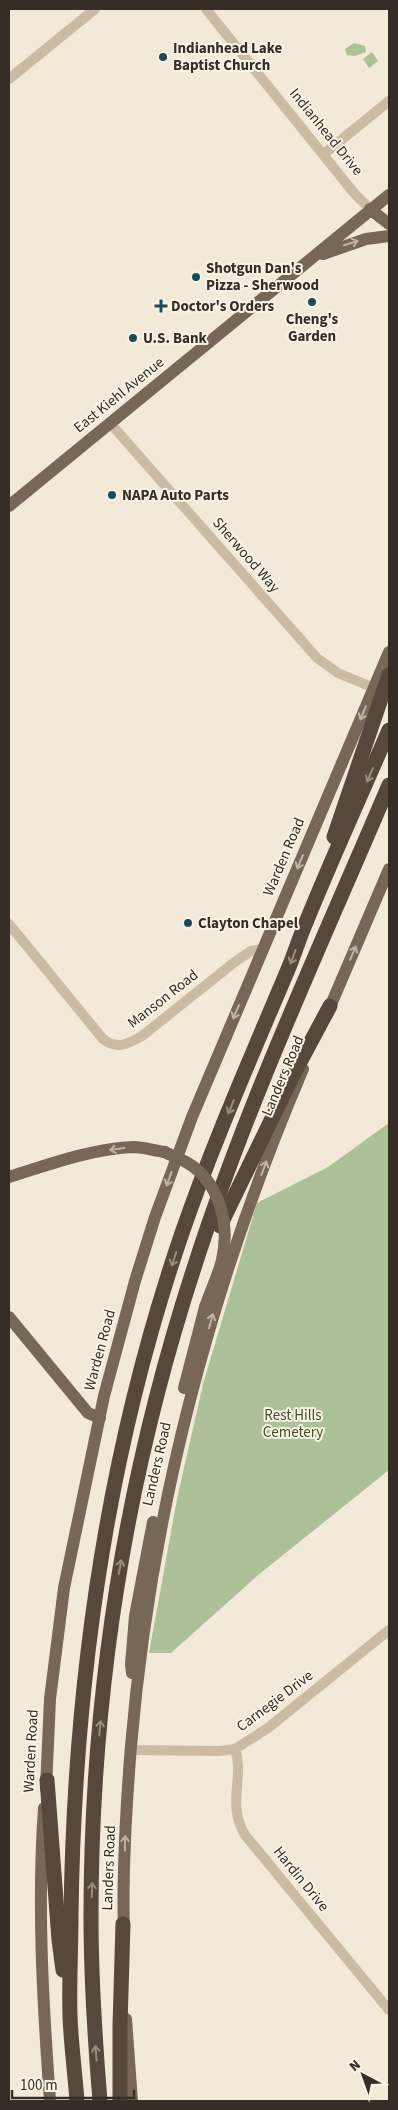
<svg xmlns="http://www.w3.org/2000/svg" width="398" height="2110" font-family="'Source Sans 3',sans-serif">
	<rect width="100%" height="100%" fill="#f2e9d8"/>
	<g fill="#adc198">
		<path d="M354 43 365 46 366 52 355 56 347 55 345 49Z"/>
		<path d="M372 52 378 61 369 68 363 59Z"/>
		<path d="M389 1123V1470L257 1576 171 1653H149L177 1499 203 1384 257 1203 328 1167Z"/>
	</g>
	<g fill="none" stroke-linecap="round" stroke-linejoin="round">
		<g stroke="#cabba4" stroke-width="10">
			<path d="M206 9 354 193 370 209"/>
			<path d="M9 79 95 9"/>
			<path d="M324 154 389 101"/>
			<path d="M110 423 317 658 338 673 374 688"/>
			<path d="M9 924 103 1039C117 1050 128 1044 142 1036L236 961 251 951 263 949"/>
			<path d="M235 1749C245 1778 226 1802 245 1835L389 2010"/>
			<path d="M131 1750 220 1751 235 1749 268 1728 389 1630"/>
		</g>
		<g stroke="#776757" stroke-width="12">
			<path d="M370 209 389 224"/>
			<path d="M323 254 366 239 389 236"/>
			<path d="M9 506 389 195"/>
			<path d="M327 1014 389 869"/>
			<path d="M9 1177C47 1165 94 1148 134 1147 144 1147 155 1151 165 1152"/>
			<path d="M9 1317 88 1413 100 1418"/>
			<path d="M184 1388 205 1307"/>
			<path d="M132 1673 131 1664 135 1616 153 1522"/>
			<path d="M46 1788 50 1699 64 1588 104 1396 135 1281 155 1217 192 1117 389 652"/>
			<path d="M44 1808C37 1905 43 2004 50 2101"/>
			<path d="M124 1934C122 1872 126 1808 131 1746 151 1510 210 1287 303 1069"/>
			<path d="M126 2019 132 2101"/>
		</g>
		<g stroke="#56483d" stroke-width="15">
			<path d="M334 837 389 675"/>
			<path d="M220 1226 292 1077 330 1006"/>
			<path d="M47 1780 59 1940 63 1970"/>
			<path d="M77 2101C75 2073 71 2044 70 2016 69 1982 71 1949 71 1915 74 1684 107 1452 182 1233 213 1143 252 1055 289 967 295 952 300 936 307 920 333 856 362 793 389 730"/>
			<path d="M100 2101C95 2040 91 1978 91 1916 91 1697 126 1477 194 1268 247 1103 321 945 389 785"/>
			<path d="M120 2101V2026L123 1924"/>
		</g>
		<path stroke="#776757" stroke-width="12" d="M165 1152C172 1156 179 1158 186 1162 220 1181 230 1225 222 1260 218 1276 210 1292 205 1307"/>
	</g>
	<defs><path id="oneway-shaft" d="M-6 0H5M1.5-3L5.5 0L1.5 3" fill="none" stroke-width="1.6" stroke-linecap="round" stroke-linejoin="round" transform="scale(1.25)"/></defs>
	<g stroke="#beb4a5">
		<use href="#oneway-shaft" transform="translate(351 243) rotate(-17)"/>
		<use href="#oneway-shaft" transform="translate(363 713) rotate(113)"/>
		<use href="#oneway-shaft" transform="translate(300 862) rotate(113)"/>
		<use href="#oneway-shaft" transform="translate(353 953) rotate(-67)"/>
		<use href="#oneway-shaft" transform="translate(236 1012) rotate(113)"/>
		<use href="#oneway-shaft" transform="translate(117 1149) rotate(172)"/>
		<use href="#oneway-shaft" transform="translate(264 1168) rotate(-69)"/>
		<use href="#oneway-shaft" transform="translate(169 1179) rotate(110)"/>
		<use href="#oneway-shaft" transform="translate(211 1321) rotate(-74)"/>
		<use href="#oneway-shaft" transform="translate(125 1843) rotate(-89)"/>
	</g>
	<g stroke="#978c80">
		<use href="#oneway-shaft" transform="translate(370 775) rotate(113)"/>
		<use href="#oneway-shaft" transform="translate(293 957) rotate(110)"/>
		<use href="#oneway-shaft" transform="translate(231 1107) rotate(112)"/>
		<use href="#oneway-shaft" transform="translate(174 1259) rotate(108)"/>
		<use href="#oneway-shaft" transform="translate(120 1567) rotate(-80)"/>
		<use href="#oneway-shaft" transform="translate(100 1728) rotate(-84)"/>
		<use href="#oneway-shaft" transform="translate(92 1890) rotate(-88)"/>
		<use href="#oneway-shaft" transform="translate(96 2053) rotate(-94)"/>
	</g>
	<g fill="#1b4a57" stroke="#f9f3e5" stroke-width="2">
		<circle cx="163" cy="57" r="5"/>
		<circle cx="196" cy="277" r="5"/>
		<circle cx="312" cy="302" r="5"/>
		<path d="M158.5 298.5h5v5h5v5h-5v5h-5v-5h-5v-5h5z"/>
		<circle cx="133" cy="338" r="5"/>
		<circle cx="112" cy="495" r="5"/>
		<circle cx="188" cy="923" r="5"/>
	</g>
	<g text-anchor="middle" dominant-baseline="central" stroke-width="4" stroke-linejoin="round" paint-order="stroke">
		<g font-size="15" font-weight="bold" fill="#352d26" stroke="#f9f3e5" text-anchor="start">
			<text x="173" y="48">Indianhead Lake<tspan x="173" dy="17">Baptist Church</tspan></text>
			<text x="206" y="268">Shotgun Dan's<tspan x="206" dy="17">Pizza - Sherwood</tspan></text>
			<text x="171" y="306">Doctor's Orders</text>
			<text x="312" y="319" text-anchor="middle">Cheng's<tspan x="312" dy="17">Garden</tspan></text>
			<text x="143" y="338">U.S. Bank</text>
			<text x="122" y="495">NAPA Auto Parts</text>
			<text x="198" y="923">Clayton Chapel</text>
		</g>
		<g font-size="15" fill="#352d26" stroke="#f9f3e5">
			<text transform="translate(326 132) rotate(51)">Indianhead Drive</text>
			<text transform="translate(119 395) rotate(-39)">East Kiehl Avenue</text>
			<text transform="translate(246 555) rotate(49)">Sherwood Way</text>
			<text transform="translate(284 857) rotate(-67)">Warden Road</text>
			<text transform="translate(163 999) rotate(-38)">Manson Road</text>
			<text transform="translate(283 1076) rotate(-67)">Landers Road</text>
			<text transform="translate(100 1350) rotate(-75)">Warden Road</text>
			<text transform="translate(157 1464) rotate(-77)">Landers Road</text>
			<text transform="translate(275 1701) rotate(-37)">Carnegie Drive</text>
			<text transform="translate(31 1751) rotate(-87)">Warden Road</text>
			<text transform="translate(109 1868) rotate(-88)">Landers Road</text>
			<text transform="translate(301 1879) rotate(51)">Hardin Drive</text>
		</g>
		<g font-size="15" fill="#3e5329" stroke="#f9f3e5">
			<text x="293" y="1415">Rest Hills<tspan x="293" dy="17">Cemetery</tspan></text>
		</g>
	</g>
	<rect width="398" height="2110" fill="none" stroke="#352d26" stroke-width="20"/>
	<g transform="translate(363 2075) rotate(319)" stroke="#f9f3e5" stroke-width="4" paint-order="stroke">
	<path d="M0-4L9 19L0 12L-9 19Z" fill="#352d26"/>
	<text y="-8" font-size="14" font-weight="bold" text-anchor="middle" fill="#352d26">N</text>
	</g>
	<path d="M12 2090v8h122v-8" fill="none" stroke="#352d26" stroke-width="2.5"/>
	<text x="20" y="2090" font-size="15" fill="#352d26" stroke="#f9f3e5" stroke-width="4" paint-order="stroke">100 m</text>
</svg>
